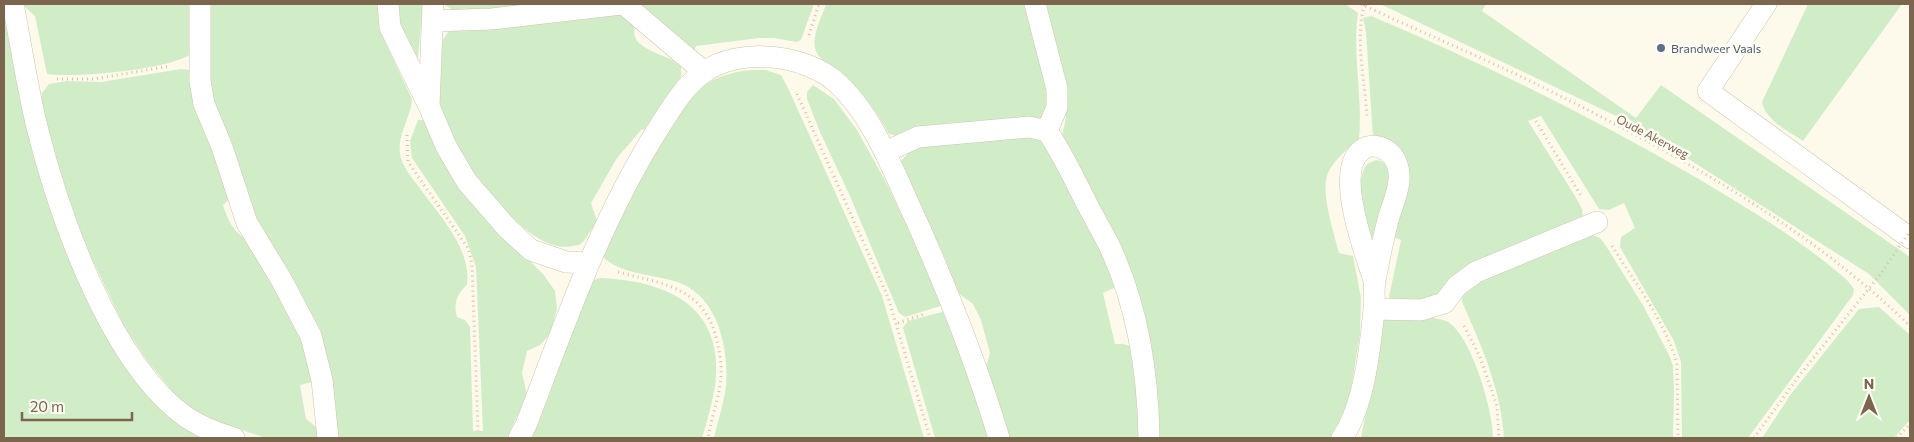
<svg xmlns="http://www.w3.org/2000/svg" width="1914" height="442" font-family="Commissioner,sans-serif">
	<rect width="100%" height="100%" fill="#fdf9eb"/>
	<g fill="#d1edc8">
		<path d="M22 4H194L191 54C168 70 76 78 47 74L35 16Z"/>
		<path d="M206 4H380L382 35 412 99C411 120 395 135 401 158 405 171 414 180 421 190 440 216 472 250 467 285 457 294 453 303 457 317L465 320 470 327 473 431H483L476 267 465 236 412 158 410 141 418 120H423L433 142 503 235 543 274 555 291 557 309 550 334 540 345 527 351 522 373 527 395 507 438H334L329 385 260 232 208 98Z"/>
		<path d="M399 4H423L418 58H415L399 23Z"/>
		<path d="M444 4H574L458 14Z"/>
		<path d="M636 4H814L801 40 797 42 774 38H759L696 46 694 51Z"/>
		<path d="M826 4H1030L1049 93 1043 117 1038 121 898 136 889 134C876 111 862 91 842 73 833 65 818 61 815 48 812 34 822 17 826 4Z"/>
		<path d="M1039 4H1345L1358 13C1352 54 1363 97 1359 139 1348 149 1335 158 1328 173 1320 192 1334 233 1339 253L1353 256 1361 298 1360 334 1349 401 1333 438H1154L1151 382 1062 136 1066 118 1065 106Z"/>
		<path d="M1380 4H1486L1482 11 1636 118 1661 85 1910 257V315L1869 274 1635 125Z"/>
		<path d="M1808 4H1902L1803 141C1788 131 1766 121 1762 102Z"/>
		<path d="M4 5 86 296 204 438H4Z"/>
		<path d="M620 14 635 27C628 50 667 53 681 66V77L665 98 644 130 642 129 617 158 591 203 597 221 584 241 579 245C572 246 564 248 557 246 515 237 456 156 443 118 438 101 439 85 439 68 440 53 439 42 450 30Z"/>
		<path d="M1371 16C1483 63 1592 117 1697 178 1749 209 1801 240 1847 280L1854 289 1853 295 1748 438H1682L1681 362 1674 341 1620 247 1621 237 1635 228 1624 203 1609 210 1599 209 1541 116 1528 121 1575 196 1582 209 1583 219 1432 299 1394 301 1389 297 1401 240 1393 237 1406 194 1373 138 1366 32 1363 18Z"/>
		<path d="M181 69 190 70 230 198 223 205C228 219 232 232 246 238L302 339 316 381 300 385 306 419 320 430V438H266L218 422 194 412 179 399 148 362 124 326 82 238 51 144 42 105V93L49 84 67 81 101 82Z"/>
		<path d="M752 70H766L781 75 788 88 882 296 924 438H714C718 421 724 403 726 386 729 346 717 293 674 281 650 274 620 274 602 256 622 214 670 107 708 83 720 75 738 71 752 70Z"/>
		<path d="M813 85 834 99 857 130 887 184 944 305 905 317 899 313 850 196 820 132 807 99V92Z"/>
		<path d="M1007 134 1038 138 1048 146 1117 285 1114 288 1103 293 1115 344H1123L1134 347 1144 438H1009L986 367 990 353 981 320 973 304 958 293 944 256 900 162 914 147Z"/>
		<path d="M1376 160C1386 161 1389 168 1391 178L1373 237H1370C1366 217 1353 183 1367 164Z"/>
		<path d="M1590 234 1600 238 1606 246 1644 307 1670 357 1673 366 1674 391 1673 438H1504C1501 390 1482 347 1463 304L1461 297 1463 287Z"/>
		<path d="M600 278C669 281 725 307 715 386 712 404 707 421 702 438H531L591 281Z"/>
		<path d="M1879 307 1910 335V420L1894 438H1762L1791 394 1859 309Z"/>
		<path d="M946 311 989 438H935L903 328 908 321Z"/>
		<path d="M1414 317C1424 318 1440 317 1448 322 1471 335 1494 413 1493 438H1361L1384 318Z"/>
	</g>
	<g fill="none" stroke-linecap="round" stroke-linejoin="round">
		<defs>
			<g id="lane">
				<path d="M13 4C21 45 27 86 37 127 59 215 110 363 186 417 201 427 216 433 234 438"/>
				<path d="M200 4V81L204 104 222 147 247 223 281 279 311 336 322 380 328 438"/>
				<path d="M388 4 390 27 428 104"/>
				<path d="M433 4 429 106 446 146 467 182 508 229 531 250 566 262 588 263"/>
				<path d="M624 4 704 72"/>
				<path d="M1035 4 1057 89V107L1047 131"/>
				<path d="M1766 4 1708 91 1910 238"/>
				<path d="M433 21 492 19 621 4"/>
				<path d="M885 152 918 137 1029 127 1047 131C1063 154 1074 179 1087 204 1094 218 1102 231 1109 245 1137 304 1148 373 1149 438"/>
				<path d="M1374 309 1421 310 1444 303 1457 286 1476 272 1597 222"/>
				<path d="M519 438 526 425C565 323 601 218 660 126 672 107 685 85 704 72 740 47 804 54 836 82 868 110 889 160 906 198 942 276 974 356 999 438"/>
				<path d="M1342 438C1364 406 1370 349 1374 310 1375 300 1373 290 1375 280 1379 261 1382 243 1387 224 1390 210 1398 195 1399 180 1400 169 1396 156 1386 150 1379 146 1369 144 1362 150 1333 170 1366 256 1375 283"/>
			</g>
		</defs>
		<use href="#lane" stroke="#d2c4af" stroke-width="22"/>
		<g stroke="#dac2a3" stroke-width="3" stroke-dasharray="1 4" stroke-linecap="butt">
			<path d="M1361 4C1416 30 1472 53 1526 79 1662 146 1801 220 1910 326"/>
			<path d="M1364 5C1355 40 1365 81 1367 117"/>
			<path d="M809 35 819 4"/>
			<path d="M57 79H94L170 66"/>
			<path d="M797 94 888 297 930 438"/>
			<path d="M1536 121 1581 196"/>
			<path d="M407 135 408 162 468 248 472 264 478 431"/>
			<path d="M1612 246C1636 284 1664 320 1677 363L1678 438"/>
			<path d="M618 272C659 283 700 286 715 333 719 348 722 363 721 378 719 399 711 418 708 438"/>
			<path d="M898 323 924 314"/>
			<path d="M1464 326 1480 357 1497 406 1499 438"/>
			<path d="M1754 438 1799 376 1882 272"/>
			<path d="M1897 438 1910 424"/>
		</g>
		<use href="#lane" stroke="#fff" stroke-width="21"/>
		<path stroke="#dac2a3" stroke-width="3" stroke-dasharray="1 4" stroke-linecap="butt" d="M1882 272 1910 231"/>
	</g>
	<circle fill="#5c6f8a" stroke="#fffcf3" stroke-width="2" cx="1661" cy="48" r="5"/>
	<g text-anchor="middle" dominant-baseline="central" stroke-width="5" stroke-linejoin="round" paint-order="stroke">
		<g font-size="12" fill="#4e5e75" stroke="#fffcf3" text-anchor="start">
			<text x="1671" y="48">Brandweer Vaals</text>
		</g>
		<g font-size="12" fill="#7b654c" stroke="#fffcf3">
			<text transform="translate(1653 136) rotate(28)">Oude Akerweg</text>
		</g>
	</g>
	<rect width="1914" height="442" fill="none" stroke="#7b654c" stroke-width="10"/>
	<g transform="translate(1869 397)" stroke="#fffcf3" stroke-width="4" paint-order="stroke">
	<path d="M0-4L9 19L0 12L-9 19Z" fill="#7b654c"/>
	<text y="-8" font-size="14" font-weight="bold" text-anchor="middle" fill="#7b654c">N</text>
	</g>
	<path d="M22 412v8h110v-8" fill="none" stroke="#7b654c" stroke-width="2.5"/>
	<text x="30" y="412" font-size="15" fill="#7b654c" stroke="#fffcf3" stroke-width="4" paint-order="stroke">20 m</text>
</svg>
